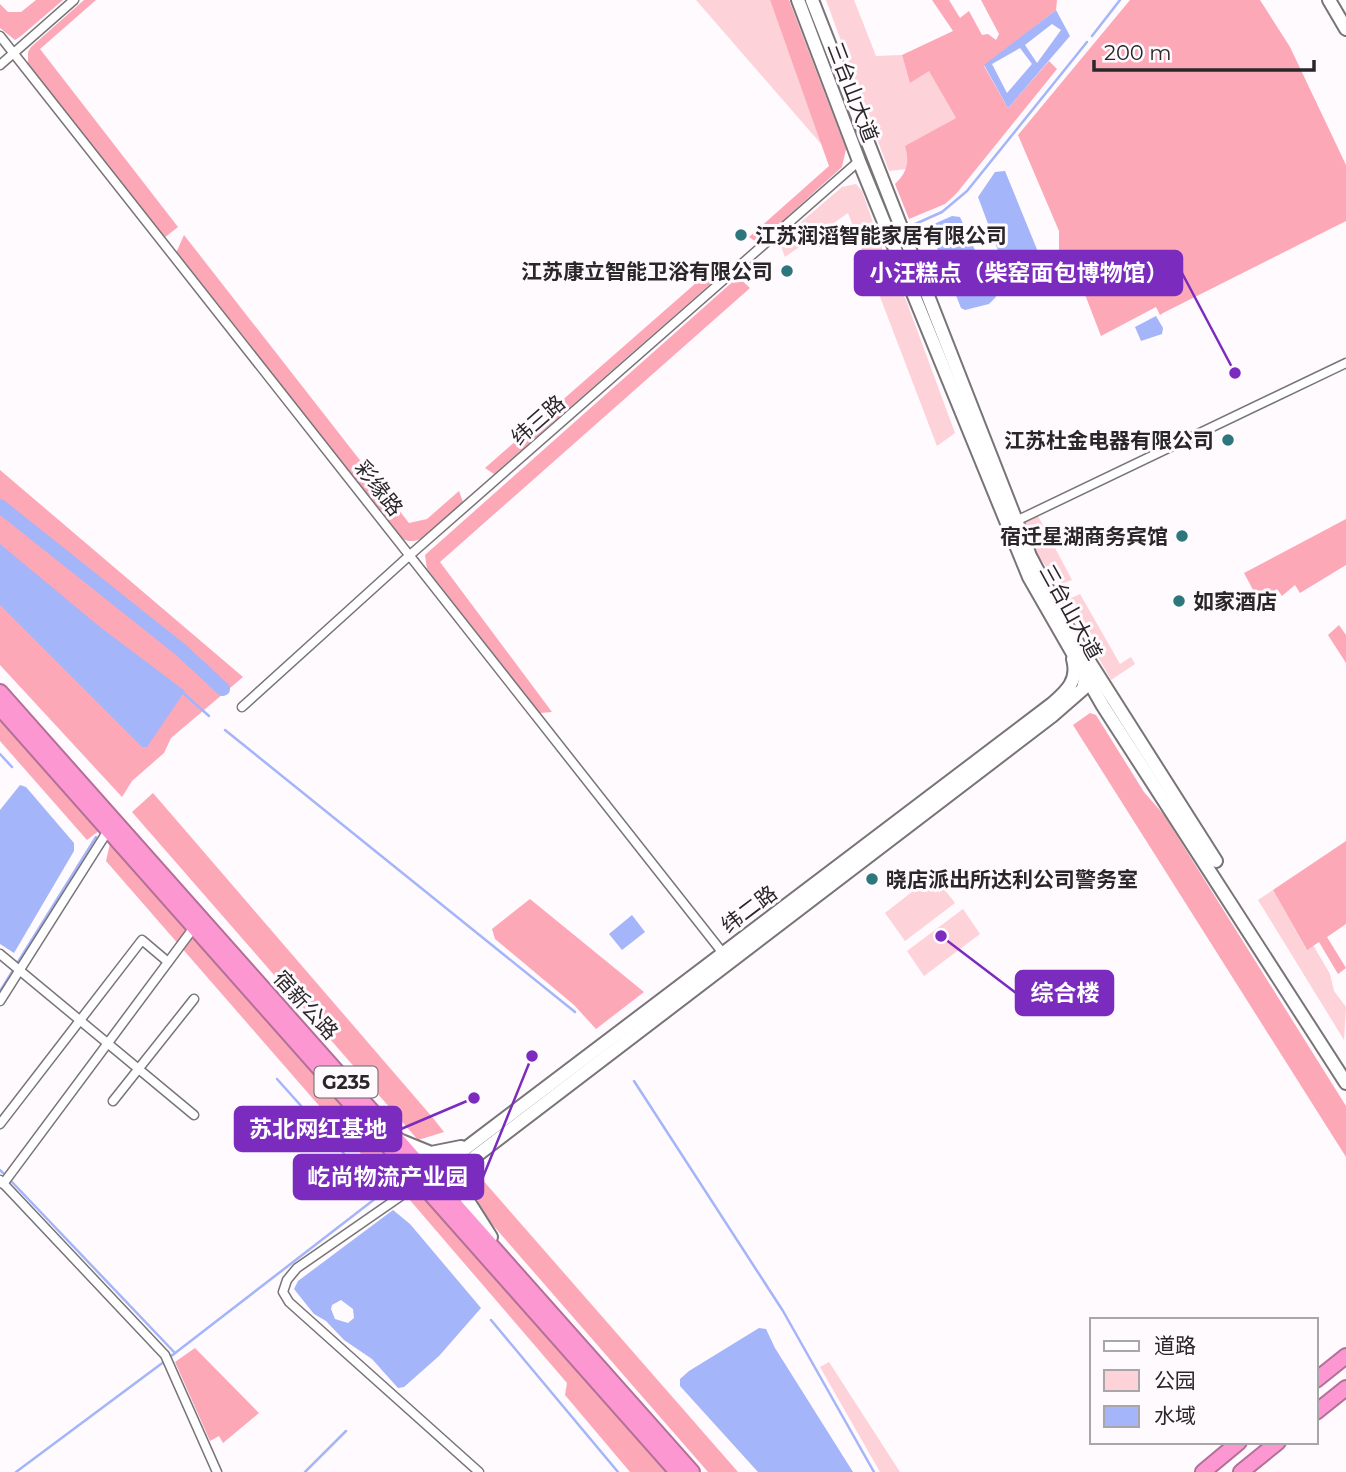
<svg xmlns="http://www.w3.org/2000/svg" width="1346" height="1472" font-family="Montserrat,'Noto Sans SC',sans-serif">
	<rect width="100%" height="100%" fill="#fefafe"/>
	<g fill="#fdd2d8">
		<path d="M696 0H770L822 145Z"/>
		<path d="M826 0H854L876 56 902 55 910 83 929 70 956 118 906 146 909 159 906 169 889 171Z"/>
		<path d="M856 184 862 191 889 268 906 300 955 433 937 446 848 213 785 257 779 241 842 187Z"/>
		<path d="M1037 514 1072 580 1061 584 1057 582 1035 551 1026 534V522Z"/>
		<path d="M1080 594 1120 664 1131 657 1135 664 1111 680 1069 605V599Z"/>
		<path d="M931 877 936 879 955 903 905 941 885 913Z"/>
		<path d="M1273 890 1306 949 1313 945 1330 974 1334 991 1346 1007 1344 1040 1258 900Z"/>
		<path d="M963 909 980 934 924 976 907 951Z"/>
		<path d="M829 1362 900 1472H880L820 1367Z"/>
	</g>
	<g fill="#fca8b7">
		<path d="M36 0H63L21 36 15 40 0 28V4L8 12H21Z"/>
		<path d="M84 0H96L40 49 178 227 164 238 28 66V52L31 47Z"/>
		<path d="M770 0H789L846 149 842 167 758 243 749 237 829 166Z"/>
		<path d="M932 0H949L960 18 969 11 982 35 988 34 996 40 999 34 981 0H1057L1056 10 984 66 1008 108 1049 61 1057 69 956 194 945 204 909 219 895 184C907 173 910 161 905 146L956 118 929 71 910 83 902 55 953 31Z"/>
		<path d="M1130 0H1260L1290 47 1346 165V221L1163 313 1160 315 1156 307 1101 336 1084 292 1064 264 1059 251V231L1018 135Z"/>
		<path d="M184 235 409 523 427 519 459 491 463 502C450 515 422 550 403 539L176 253Z"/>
		<path d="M720 262 725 271 494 474 485 468Z"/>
		<path d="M738 277 750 288 440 562 552 712 540 713 427 569 425 555Z"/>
		<path d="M0 470 243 677 171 738 164 753 132 781 122 797 0 665Z"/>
		<path d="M1346 519V565L1300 593 1295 585 1282 596 1277 589 1259 601 1244 573Z"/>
		<path d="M1339 625 1346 635V663L1328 635Z"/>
		<path d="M1090 713 1096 715 1144 792 1164 815 1346 1106V1157L1073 725Z"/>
		<path d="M0 714 100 830 87 840 0 741Z"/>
		<path d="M153 793 433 1118 444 1132 418 1140 132 812Z"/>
		<path d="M111 839 410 1178 401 1185 376 1171 106 861Z"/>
		<path d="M1346 841V924L1327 937 1346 968 1338 974 1319 942 1307 950 1273 890Z"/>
		<path d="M530 899 644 992 596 1029 574 1005 495 939 492 929Z"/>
		<path d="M481 1178 738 1472H708L478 1208 477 1194Z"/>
		<path d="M420 1190 666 1472H630L565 1395 567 1383 409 1199Z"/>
		<path d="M195 1348 259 1413 223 1443 219 1436 210 1441 175 1362Z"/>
	</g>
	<g fill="#a4b5f9" fill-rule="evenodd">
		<path d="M1056 10 1070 36 1008 108 984 65ZM1052 24 1061 30 1037 63 1025 45ZM1020 48 1032 64 1007 93 992 64Z"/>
		<path d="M1005 171 1045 269 1039 281 1006 295 1000 291 1006 272 978 197 995 172Z"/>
		<path d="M952 216 960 217 996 297 989 304 965 310 961 308 930 230 934 224Z"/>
		<path d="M1156 316 1163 328 1162 334 1141 341 1135 327Z"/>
		<path d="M0 544 100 627 185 691 147 747H142L0 605Z"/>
		<path d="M20 785 26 787 74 843V851L14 953 0 944V810Z"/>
		<path d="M632 915 645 932 622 950 609 934Z"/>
		<path d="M393 1210 410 1224 481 1308 439 1356 404 1387 398 1388 372 1359 344 1340 326 1321 314 1314 294 1289 298 1281ZM341 1300 353 1309 354 1318 348 1323 335 1319 331 1309 332 1305Z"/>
		<path d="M759 1328 766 1329 775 1348 853 1472H758L680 1386V1379L689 1371Z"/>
	</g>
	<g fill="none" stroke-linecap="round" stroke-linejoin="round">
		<g stroke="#a4b5f9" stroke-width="2.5">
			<path d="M1092 36 1120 0"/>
			<path d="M913 225 942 212 967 191 1087 42"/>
			<path d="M182 692 209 716"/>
			<path d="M225 730 575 1012"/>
			<path d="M0 754 12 767"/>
			<path d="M18 962 96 837"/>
			<path d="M0 991 12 972"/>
			<path d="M277 1079 380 1194"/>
			<path d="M634 1081 783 1311 874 1472"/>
			<path d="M0 1170 3 1173"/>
			<path d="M12 1182 175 1353"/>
			<path d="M491 1320 618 1472"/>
			<path d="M170 1357 389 1188"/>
			<path d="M16 1472 165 1361"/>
			<path d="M305 1472 346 1431"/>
		</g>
		<path stroke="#a4b5f9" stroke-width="14" d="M0 506 181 650 223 689"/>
		<defs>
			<g id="street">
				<path d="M0 36 726 957"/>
				<path d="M0 65 74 0"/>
				<path d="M1014 522 1346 363"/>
				<path d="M242 707 410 555 859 161"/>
				<path d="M0 954 194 1115"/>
				<path d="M0 1001 109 829"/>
				<path d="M113 1101 194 999"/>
				<path d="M0 1124 142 940 168 962"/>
				<path d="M0 1180 165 1355 217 1472"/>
				<path d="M421 1182 297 1268 287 1280 283 1292 289 1302 479 1472"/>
				<path d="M3 1184 195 926"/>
			</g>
			<g id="secondary">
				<path d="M798 0 859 161 1029 577 1103 706 1346 1083"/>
				<path d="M812 0 1030 556 1068 628 1216 861"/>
				<path d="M1329 0 1346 29"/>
				<path d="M399 1140 431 1153 461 1147"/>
				<path d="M476 1163 466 1175 463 1193 491 1237"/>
				<path d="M424 1180 1052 704C1067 691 1079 680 1073 659"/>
				<path d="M438 1185 1052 716 1083 689 1086 674"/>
			</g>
			<g id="highway">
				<path d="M0 692 692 1472"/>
				<path d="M0 708 677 1472"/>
				<path d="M1316 1380 1346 1356"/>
				<path d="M1316 1412 1346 1388"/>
				<path d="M1203 1472 1239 1442"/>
				<path d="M1241 1472 1278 1442"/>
			</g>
		</defs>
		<use href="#street" stroke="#787478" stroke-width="11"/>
		<use href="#secondary" stroke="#787478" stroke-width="16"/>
		<use href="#highway" stroke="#b27097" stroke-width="18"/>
		<use href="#street" stroke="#fff" stroke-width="8"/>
		<use href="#secondary" stroke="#fff" stroke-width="12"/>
		<use href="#highway" stroke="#fc97d2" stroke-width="14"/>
	</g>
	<g fill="#2d767c" stroke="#fefafe" stroke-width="2.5">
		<circle cx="741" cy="235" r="7"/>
		<circle cx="787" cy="271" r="7"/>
		<circle cx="1228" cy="440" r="7"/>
		<circle cx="1182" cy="536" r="7"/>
		<circle cx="1179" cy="601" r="7"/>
		<circle cx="872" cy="879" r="7"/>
	</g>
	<g text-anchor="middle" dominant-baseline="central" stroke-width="6" stroke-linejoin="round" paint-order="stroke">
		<rect fill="#fefafe" stroke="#696669" stroke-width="2" x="314.5" y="1066.5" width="63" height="31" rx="5"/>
		<g font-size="19" font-weight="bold" fill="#292729">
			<text x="346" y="1082">G235</text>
		</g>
		<g font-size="21" fill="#292729" stroke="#fefafe">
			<text transform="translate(853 92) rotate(69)">三台山大道</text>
			<text transform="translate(538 420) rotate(-41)">纬三路</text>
			<text transform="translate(379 488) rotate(52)">彩缘路</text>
			<text transform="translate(1071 612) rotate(61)">三台山大道</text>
			<text transform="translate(749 909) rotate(-37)">纬二路</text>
			<text transform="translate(306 1005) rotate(48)">宿新公路</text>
		</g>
		<g font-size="21" font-weight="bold" fill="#292729" stroke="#fefafe" text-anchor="start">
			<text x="755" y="235">江苏润滔智能家居有限公司</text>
			<text x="773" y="271" text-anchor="end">江苏康立智能卫浴有限公司</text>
			<text x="1214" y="440" text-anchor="end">江苏杜金电器有限公司</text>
			<text x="1168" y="536" text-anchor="end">宿迁星湖商务宾馆</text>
			<text x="1193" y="601">如家酒店</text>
			<text x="886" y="879">晓店派出所达利公司警务室</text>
		</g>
	</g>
	<path fill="none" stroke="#7b2cbf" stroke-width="2.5" d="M1235 373L1182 273M941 936L1016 993M474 1098L401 1129M532 1056L483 1177"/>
	<g fill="#7b2cbf" stroke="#fefafe" stroke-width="2.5">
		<circle cx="1235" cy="373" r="7"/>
		<circle cx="941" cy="936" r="7"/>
		<circle cx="474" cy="1098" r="7"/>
		<circle cx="532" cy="1056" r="7"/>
	</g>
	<g fill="#7b2cbf" stroke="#7b2cbf" stroke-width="2.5">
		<rect x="855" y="251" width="327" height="44" rx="7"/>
		<rect x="1016" y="971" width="97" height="44" rx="7"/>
		<rect x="235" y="1107" width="166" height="44" rx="7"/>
		<rect x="294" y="1155" width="189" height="44" rx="7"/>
	</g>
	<g font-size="23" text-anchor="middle" font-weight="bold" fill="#fff">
		<text x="1019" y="281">小汪糕点（柴窑面包博物馆）</text>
		<text x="1065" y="1001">综合楼</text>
		<text x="318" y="1137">苏北网红基地</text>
		<text x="388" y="1185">屹尚物流产业园</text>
	</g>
	<rect x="1090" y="1318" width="228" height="126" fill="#fefafe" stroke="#a9a6a9" stroke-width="2"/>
	<rect x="1104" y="1341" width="35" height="10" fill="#ffffff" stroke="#a9a6a9" stroke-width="2"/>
	<text x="1154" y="1353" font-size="21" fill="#292729">道路</text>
	<rect x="1104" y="1370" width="35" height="21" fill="#fdd2d8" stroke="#a9a6a9" stroke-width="2"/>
	<text x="1154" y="1388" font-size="21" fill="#292729">公园</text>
	<rect x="1104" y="1406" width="35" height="21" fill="#a4b5f9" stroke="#a9a6a9" stroke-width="2"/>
	<text x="1154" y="1423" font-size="21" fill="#292729">水域</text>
	<path d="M1094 60v10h220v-10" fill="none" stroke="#292729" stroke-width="3.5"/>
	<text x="1104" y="60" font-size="21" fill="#292729" stroke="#fefafe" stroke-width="5" paint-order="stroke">200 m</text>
</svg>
